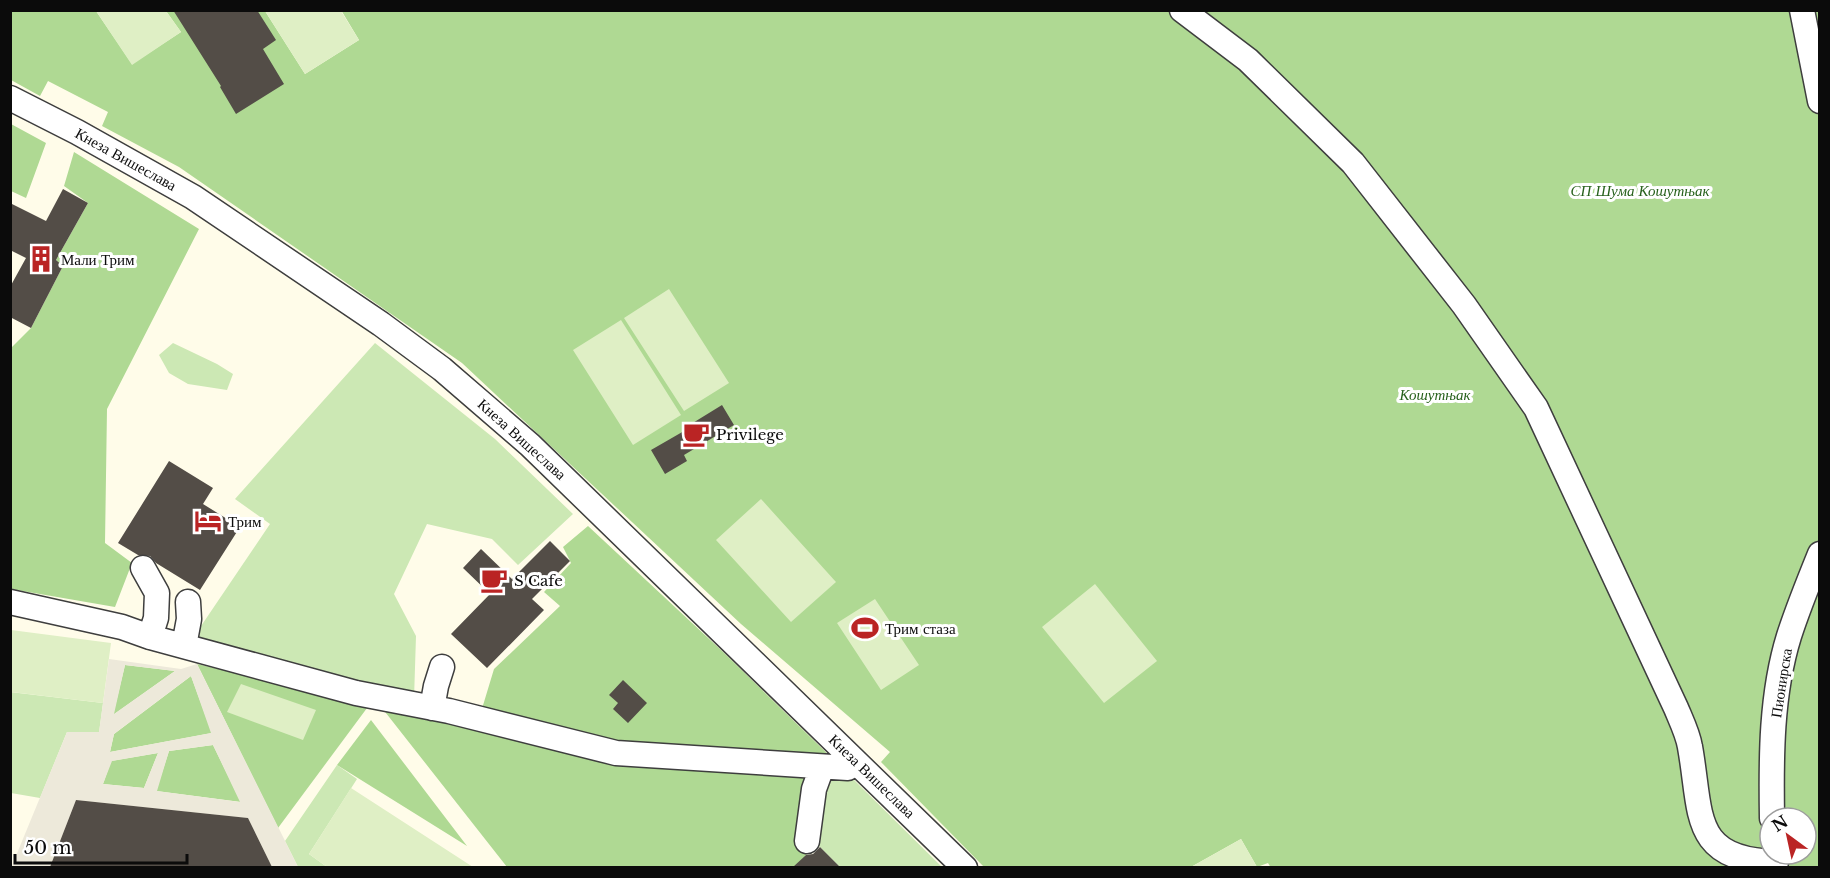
<svg xmlns="http://www.w3.org/2000/svg" width="1830" height="878" viewBox="0 0 1830 878" font-family="'Libre Baskerville',serif">
  <style>
    .green { fill: #cce8b4 }
    .forest { fill: #afd993; fill-rule: evenodd }
    .pitch { fill: #dfefc5 }
    .plaza { fill: #ede9da; fill-rule: evenodd }
    .building { fill: #534d47 }
    .lines { fill: none; stroke-linecap: round; stroke-linejoin: round }
    .minor-casing { stroke: #3e3e3e; stroke-width: 27 }
    .minor { stroke: #fff; stroke-width: 24 }
    .labels { text-anchor: middle; dominant-baseline: central; stroke-width: 6; stroke-linejoin: round; paint-order: stroke }
    .street-label { font-size: 15px; fill: #0b0b0b; stroke: #fff }
    .park-label { font-size: 15px; font-style: italic; fill: #27611c; stroke: #fff }
    .poi-label { font-size: 15px; fill: #0b0b0b; stroke: #fff; text-anchor: start }
  </style>
  <rect width="100%" height="100%" fill="#fffce9"/>
  <path class="green" d="M173,343L217,364L233,374L227,390L188,384L169,373L159,355Z
    M375,343L495,439L573,514L518,565L492,539L427,524L394,594L416,636L414,699L200,640L199,629L270,524L235,499Z
    M10,692L103,703L99,733L67,732L40,798L11,793Z
    M337,765L357,779L309,854L327,867H298L285,841Z
    M825,770L850,776L942,867H840L817,844Z"/>
  <path class="forest" d="M341,10L1819,11V867L1271,868L1268,863L1257,867L1241,839L1191,867H984L881,762L890,752L741,624L462,363L179,167L102,126L108,112L48,81L40,96L11,80L10,11H96L132,64L181,32L166,11H265L305,74L359,40ZM1770,818H1806V854H1770Z
    M11,124L46,143L26,198L11,191Z
    M74,152L199,229L107,409L105,543L132,563L115,607L11,589V348L31,328L63,266L56,260L88,203L64,186Z
    M588,526L721,650L835,761L675,750L587,736L481,712L494,669L560,606L544,592L571,563L563,547Z
    M197,664L370,704L278,828Z
    M125,665L175,671L113,715Z
    M191,676L212,733L110,752L114,734Z
    M382,708L814,772L801,838L807,854L794,868L507,867Z
    M371,720L467,846L337,765Z
    M213,745L241,802L156,791L169,751Z
    M158,753L144,788L103,784L111,761Z"/>
  <path class="pitch" d="M96,11H166L181,32L132,65Z
    M265,11H341L359,40L305,74Z
    M669,289L729,383L684,411L624,318Z
    M621,320L681,415L633,445L573,350Z
    M761,499L836,582L791,622L716,540Z
    M1095,584L1157,661L1104,703L1042,627Z
    M875,599L919,665L881,690L837,623Z
    M11,630L111,643L103,703L11,692Z
    M241,684L316,710L303,740L227,712Z
    M351,788L473,867H327L309,854Z
    M1241,839L1257,867H1191Z"/>
  <path class="plaza" d="M109,659L181,669L197,664L298,867H272L248,818L76,800L50,867L11,868L67,732H99ZM125,665L175,671L114,714ZM191,676L211,733L110,752L114,734ZM213,745L240,802L157,791L169,751ZM158,753L144,788L103,784L112,761Z"/>
  <path class="building" d="M173,10H257L276,40L263,49L284,84L236,114L220,87L221,86Z
    M63,189L88,203L56,260L63,266L31,328L10,317V287L26,258L10,250V203L46,221Z
    M722,405L734,425L684,455L687,461L665,474L651,450L684,431L683,429Z
    M169,461L213,488L203,504L240,527L200,590L156,563L150,556L138,555L118,543Z
    M550,541L570,561L532,599L544,610L487,668L451,634L490,594L463,568L481,549L512,579Z
    M623,680L647,703L628,723L613,709L618,703L609,695Z
    M76,800L248,818L272,867H50Z
    M820,847L840,867H793L806,855L813,854Z"/>
  <g class="lines">
    <defs>
      <path id="minor" d="M1182,10L1248,60L1353,163L1464,305L1536,408L1676,708C1681,720 1688,734 1690,747C1702,813 1690,860 1776,862
        M1802,10L1820,101
        M10,98L77,132L193,197L381,324L442,369L530,445L965,868
        M143,568L157,593L156,618L150,637
        M10,602L122,627L150,637L356,693L449,711L616,753L848,768L856,762
        M184,646L189,619L188,602
        M432,708L436,686L442,667
        M1772,818C1771,758 1771,694 1789,636C1798,608 1809,581 1820,554
        M807,841L814,789L822,767"/>
    </defs>
    <use href="#minor" class="minor-casing"/>
    <use href="#minor" class="minor"/>
  </g>
  <defs>
    <symbol id="building-bare" viewBox="-9 -9 18 18"><path d="M-4-6H4V6H1V3H-1V6H-4ZM-2.5-4.3h1.7v1.8h-1.7ZM.8-4.3h1.7v1.8H.8ZM-2.5-1h1.7V.8h-1.7ZM.8-1h1.7V.8H.8Z" fill="#ba2424" stroke="#fff" stroke-width="2.5" paint-order="stroke"/></symbol>
    <symbol id="cafe-bare" viewBox="-9 -9 18 18"><path d="M-5.5-4.5H6V0H3Q3 3.5 0 3.5H-2.5Q-5.5 3.5-5.5 0ZM3-3.2v2h1.7v-2ZM-6 4.5H4V6H-6Z" fill="#ba2424" stroke="#fff" stroke-width="2.5" paint-order="stroke"/></symbol>
    <symbol id="hotel-bare" viewBox="-9 -9 18 18"><path d="M-6-4.5h1.5V1H6V5H4.5V3h-9V5H-6ZM-4 0a1.8 1.8 0 1 1 3.6 0ZM.5 0V-2.5h3Q6-2.5 6 0Z" fill="#ba2424" stroke="#fff" stroke-width="2.5" paint-order="stroke"/></symbol>
    <symbol id="stadium-bare" viewBox="-9 -9 18 18"><path d="M0-5a6.5 5 0 1 0 0 10a6.5 5 0 1 0 0-10ZM-3.5-1.8h7v3.6h-7Z" fill="#ba2424" stroke="#fff" stroke-width="2.5" paint-order="stroke"/></symbol>
  </defs>
  <g fill-rule="evenodd">
    <use href="#building-bare" x="22" y="240" width="38" height="38"/>
    <use href="#cafe-bare" x="677" y="415" width="38" height="38"/>
    <use href="#hotel-bare" x="189" y="502" width="38" height="38"/>
    <use href="#cafe-bare" x="475" y="561" width="38" height="38"/>
    <use href="#stadium-bare" x="846" y="609" width="38" height="38"/>
  </g>
  <g class="labels">
    <g class="street-label">
      <text transform="translate(126 159) rotate(29)">Кнеза Вишеслава</text>
      <text transform="translate(522 439) rotate(42)">Кнеза Вишеслава</text>
      <text transform="translate(1781 683) rotate(-81)">Пионирска</text>
      <text transform="translate(872 776) rotate(44)">Кнеза Вишеслава</text>
    </g>
    <g class="park-label">
      <text x="1640" y="190">СП Шума Кошутњак</text>
      <text x="1435" y="394">Кошутњак</text>
    </g>
    <g class="poi-label">
      <text x="61" y="259">Мали Трим</text>
      <text x="716" y="434">Privilege</text>
      <text x="228" y="521">Трим</text>
      <text x="514" y="580">S Cafe</text>
      <text x="885" y="628">Трим стаза</text>
    </g>
  </g>
  <rect width="1830" height="878" fill="none" stroke="#0b0b0b" stroke-width="24"/>
  <g transform="translate(1788 836) rotate(327)"><circle r="28" fill="#ffffff" stroke="#9d9d9d" stroke-width="1.5"/>
  <path d="M0-4.5L10 22L0 15L-10 22Z" fill="#ba2424"/>
  <text y="-9" font-size="16" font-weight="bold" text-anchor="middle" fill="#0b0b0b">N</text>
  </g>
  <path d="M15 854v9h172v-9" fill="none" stroke="#0b0b0b" stroke-width="3"/>
  <text x="24" y="854" font-size="18" fill="#0b0b0b" stroke="#ffffff" stroke-width="4.5" paint-order="stroke">50 m</text>
</svg>
